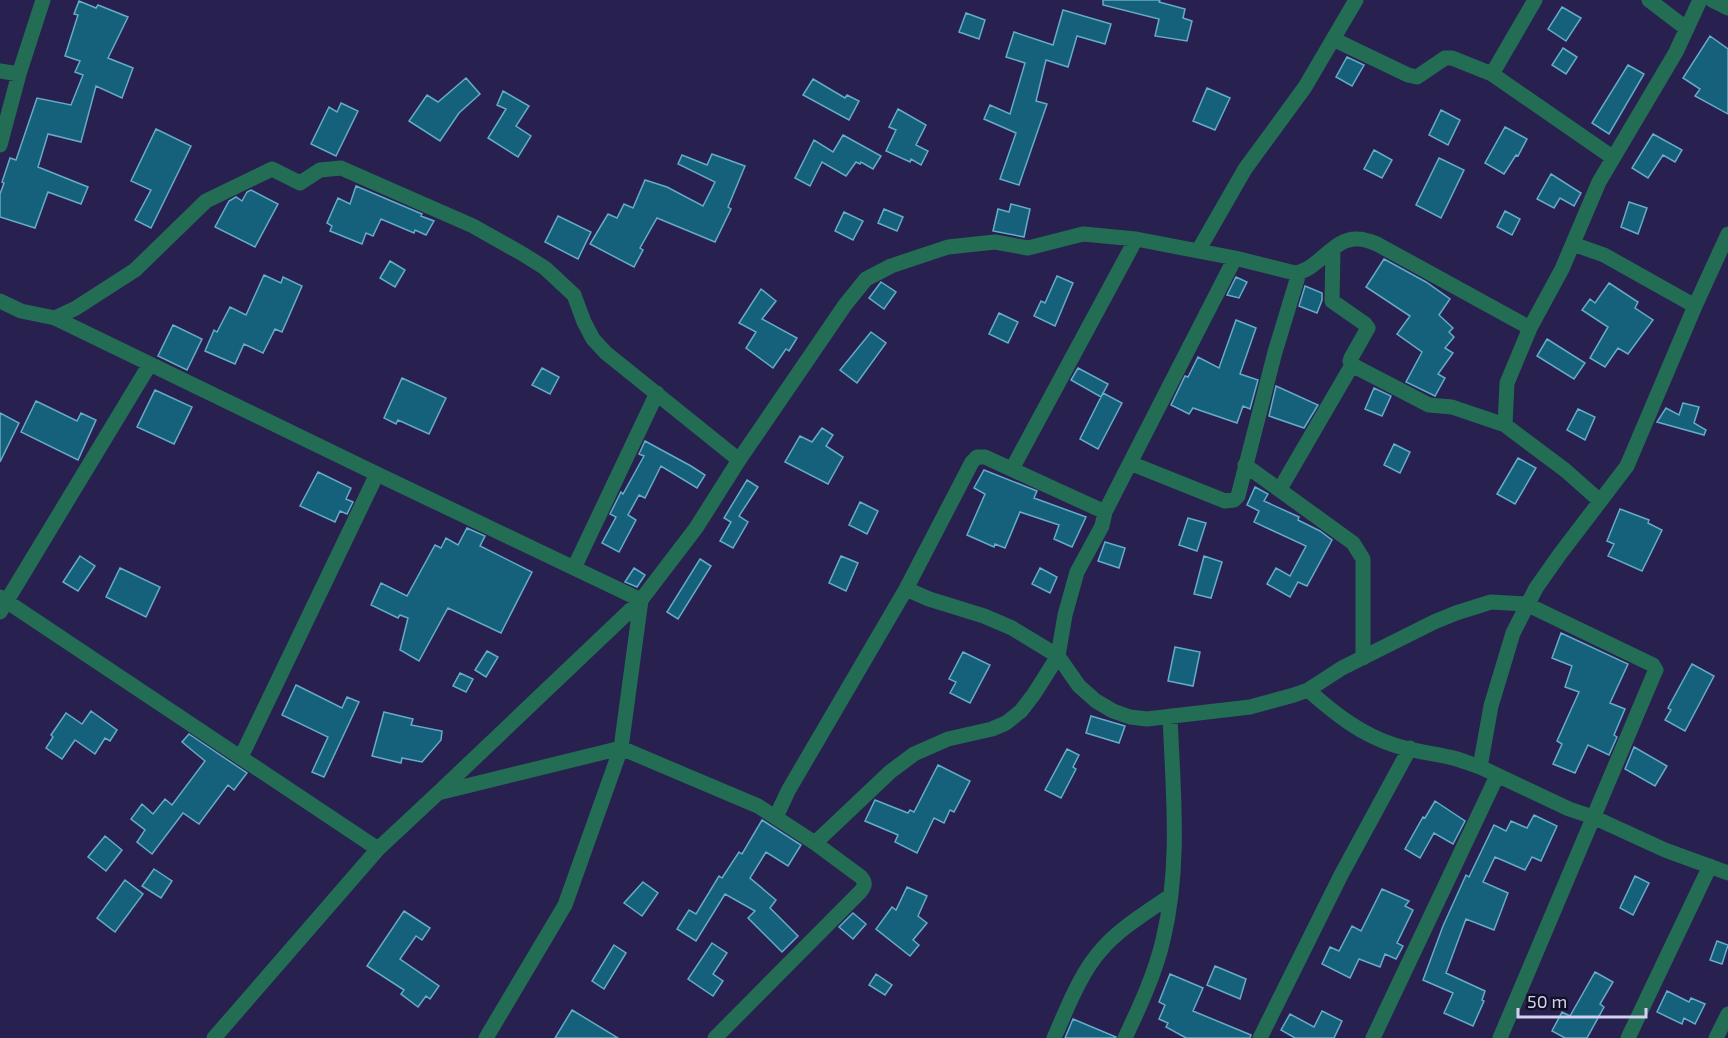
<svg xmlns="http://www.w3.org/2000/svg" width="1728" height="1038" viewBox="0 0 1728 1038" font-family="'Exo 2',sans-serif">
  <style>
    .building { fill: #15617c; stroke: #66abc8; stroke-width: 1.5 }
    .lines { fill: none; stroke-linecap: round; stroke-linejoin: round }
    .street { stroke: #246d55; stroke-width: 15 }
  </style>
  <rect width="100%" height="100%" fill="#28214f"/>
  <path class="building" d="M1103,0H1160L1159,2L1185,9L1183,18L1192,21L1187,41L1155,36L1159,19L1103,5Z
    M79,1L96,8L98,5L128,17L108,58L133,68L122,98L96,86L81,142L48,134L38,167L88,187L81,204L48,192L35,228L0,217V194L4,183L2,182L10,158L16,160L37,98L71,105L83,75L75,72L80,61L65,56L78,15L74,14Z
    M1562,7L1581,18L1566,41L1548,29Z
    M1063,10L1111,24L1105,44L1077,36L1068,67L1046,60L1036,101L1047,104L1019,185L1000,179L1016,133L984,119L990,105L1010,114L1025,63L1006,57L1014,32L1053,45Z
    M966,13L985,20L979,39L959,32Z
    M1710,36L1728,49V114L1695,96L1700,89L1683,78Z
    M1563,48L1577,57L1566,74L1552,65Z
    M1347,57L1364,65L1352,86L1336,77Z
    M1628,65L1644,74L1609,134L1592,123Z
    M466,78L480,94L459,113L440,141L409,121L427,95L438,102Z
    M813,79L845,98L847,95L859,101L849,120L803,95Z
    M1207,88L1230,98L1215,130L1193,121Z
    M503,91L529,106L516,126L531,136L518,157L488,138L506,109L497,105Z
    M341,103L358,111L336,156L311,144L329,107L337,112Z
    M898,109L926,125L916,145L928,151L921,165L911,159L910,162L886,151L896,130L889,127Z
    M1441,110L1460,120L1448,145L1429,135Z
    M1505,127L1527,139L1518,156L1516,155L1504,174L1485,163Z
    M156,129L191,146L151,228L135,220L151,190L131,181Z
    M1653,134L1682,150L1675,162L1663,155L1648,178L1632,168Z
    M843,135L881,156L873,169L861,162L860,164L856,162L846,176L822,162L810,186L795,178L814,140L833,152Z
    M1374,150L1392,160L1382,178L1364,169Z
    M712,154L745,166L728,207L731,209L715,242L657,218L640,248L643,250L634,267L590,244L608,214L617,218L624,204L633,208L645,180L667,187L703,206L715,182L678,164L682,155L707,165Z
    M1439,158L1464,170L1441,218L1416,205Z
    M1551,174L1581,193L1574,206L1560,198L1554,208L1537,199Z
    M356,186L422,214L421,216L434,221L426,235L415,230L414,233L381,219L373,236L366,233L362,244L330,231L332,226L327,223L338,198L350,204Z
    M251,190L278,204L255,247L215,227L229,201L236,197L242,201L247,192Z
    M1629,202L1647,208L1638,234L1621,227Z
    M1011,204L1030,209L1024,237L993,231L998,209L1009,212Z
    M884,209L903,217L897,231L878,223Z
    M1505,211L1520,219L1512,235L1497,227Z
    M844,212L863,221L853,240L835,231Z
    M558,216L591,232L578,259L545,242Z
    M1384,259L1426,282L1450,299L1439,315L1453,328L1449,332L1454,337L1445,348L1453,353L1438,374L1445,378L1435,396L1406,382L1422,352L1397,334L1410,316L1366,287Z
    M390,261L405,270L395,287L380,278Z
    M264,275L281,283L283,277L302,286L282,332L275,329L263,353L244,344L235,364L205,351L214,330L217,332L230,307L246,315Z
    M1057,276L1073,283L1055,326L1034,316L1041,301L1045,303Z
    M1236,277L1247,282L1239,298L1227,295Z
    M881,282L896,292L884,309L869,298Z
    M1609,283L1638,302L1635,308L1653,320L1628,354L1618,348L1605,367L1590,358L1608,327L1582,310L1590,299L1595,303Z
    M1305,286L1322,293V300L1317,313L1299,306Z
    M761,289L776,301L762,319L797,338L789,351L786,349L773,368L746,348L756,332L739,323Z
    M999,313L1018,322L1008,343L989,334Z
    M1236,320L1256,328L1240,374L1258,380L1250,409L1243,406L1237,423L1193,408L1189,414L1171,405L1185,376L1188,377L1198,357L1219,368Z
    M173,325L202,339L187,370L158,356Z
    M871,332L886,343L857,383L840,370Z
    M1547,339L1585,363L1574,379L1537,356Z
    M542,368L559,377L550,394L532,385Z
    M1078,368L1108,384L1101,397L1071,380Z
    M402,378L446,398L429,434L398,420L396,424L384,418Z
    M1276,386L1318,405L1304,428L1269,416Z
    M1374,388L1391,396L1382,416L1365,409Z
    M155,390L192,407L174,444L137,427Z
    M1103,393L1122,403L1098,449L1080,439Z
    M36,401L77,421L81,413L96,420L78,460L21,432Z
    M1683,403L1699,407L1694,423L1706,430L1704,435L1657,422L1666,408L1679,415Z
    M1578,409L1595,417L1585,440L1567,430Z
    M0,413L19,423L0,462Z
    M822,428L833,435L826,446L843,457L828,484L785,462L800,436L812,442Z
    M645,441L691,466L705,475L697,488L661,466L645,498L639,495L628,515L636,520L619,552L602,543L616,517L610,514L621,492L623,494L644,456L639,454Z
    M1394,444L1410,452L1400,473L1384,465Z
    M1518,458L1536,468L1515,504L1497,494Z
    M984,470L1037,491L1034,498L1086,517L1072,547L1054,539L1059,525L1020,512L1005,548L995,544L994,547L967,535L985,494L974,488Z
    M318,472L351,488L346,499L353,502L347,514L340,511L335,522L300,506Z
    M747,480L758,487L739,516L748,522L733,548L720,541L731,522L724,518Z
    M1255,487L1268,494L1264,501L1299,517L1298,520L1320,531L1332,540L1307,586L1298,582L1290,597L1267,584L1276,568L1290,576L1306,546L1254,522L1259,511L1247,505Z
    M860,502L878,511L867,534L849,525Z
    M1620,509L1649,520L1648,523L1662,530L1642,571L1608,556L1614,544L1607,541Z
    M1188,518L1206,523L1197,551L1179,545Z
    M467,528L485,536L480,546L532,572L501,633L448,608L419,661L400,650L408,618L400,615L398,618L371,605L381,583L407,596L435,545L441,548L446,538L458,545Z
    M1105,542L1125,548L1119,568L1098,561Z
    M80,556L95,566L78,591L63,582Z
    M841,556L858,563L846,591L829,583Z
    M1204,556L1222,562L1211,598L1194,594Z
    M700,559L711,566L678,619L667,612Z
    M120,568L160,587L146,617L106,597Z
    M634,568L645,575L637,587L625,582Z
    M1040,568L1057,577L1050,593L1032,584Z
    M1561,633L1628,664L1610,703L1625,709L1614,735L1617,737L1609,755L1588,745L1575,773L1553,764L1562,744L1557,741L1579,692L1565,687L1572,666L1552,658Z
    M1175,647L1200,652L1193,686L1168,681Z
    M487,651L498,657L486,677L475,670Z
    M963,652L990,665L970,703L950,693L956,682L949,679Z
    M1692,664L1714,676L1685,731L1665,720L1671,710L1668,708Z
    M460,673L473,679L466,692L453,686Z
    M296,685L342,708L347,697L359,702L324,777L312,772L328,737L282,715Z
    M91,711L117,730L110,741L105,738L95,754L75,740L62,759L46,748L53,737L51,735L66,713L82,724Z
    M384,712L413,719L411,725L442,731L441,740L422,762L402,758L401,763L372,756Z
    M1091,716L1125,726L1119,743L1086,733Z
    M189,734L247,773L234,790L228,785L199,824L183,813L152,854L137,842L145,830L131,819L142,804L153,814L165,799L172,805L205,761L182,742Z
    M1634,747L1667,766L1655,786L1625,769Z
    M1067,749L1079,755L1073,767L1076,769L1061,798L1045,790Z
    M938,765L970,781L954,812L950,810L944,823L934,818L917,853L895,842L898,835L865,821L875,800L908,813L910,810L914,812Z
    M1435,801L1465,821L1453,844L1434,833L1420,858L1405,849L1423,817L1425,818Z
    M1534,815L1557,826L1541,861L1532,857L1525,870L1495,857L1483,882L1508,893L1494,930L1466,919L1446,973L1485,991L1482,1000L1484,1001L1473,1026L1444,1013L1453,993L1423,980L1443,926L1466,875L1469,877L1494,825L1506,831L1511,821L1527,828Z
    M762,820L801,845L788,866L766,852L750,878L776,900L770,908L798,936L782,952L748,918L755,911L725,894L696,941L677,929L689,910L696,914L719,876L722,878L739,852L742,854Z
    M105,836L122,850L106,871L88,857Z
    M154,869L172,881L161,898L142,886Z
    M1635,876L1649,883L1633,915L1620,908Z
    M125,880L143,894L115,932L97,918Z
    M643,882L658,893L642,916L624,903Z
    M907,887L927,896L918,916L927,923L913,940L919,945L910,956L876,929L892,907L896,910Z
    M1382,889L1409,901L1405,906L1413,910L1397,943L1403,946L1396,959L1385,954L1380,967L1359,959L1350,978L1322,964L1330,947L1339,951L1352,926L1361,931Z
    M404,911L430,928L422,940L416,936L400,959L439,986L430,999L426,996L418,1007L401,994L404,990L367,966Z
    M853,913L866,924L853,939L839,927Z
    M1717,941L1728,945L1722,964L1710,960Z
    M712,943L727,953L713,974L723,981L713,996L688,979Z
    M614,945L626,953L604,989L592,981Z
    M1215,966L1246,979L1240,999L1207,985Z
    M1595,972L1613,982L1600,1004L1604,1007L1587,1038H1565L1552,1031L1562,1012L1570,1016Z
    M876,974L892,985L885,995L869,985Z
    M1170,974L1203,988L1193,1011L1251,1035L1250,1038H1186L1166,1027L1168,1023L1159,1019L1165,1005L1159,1002Z
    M1667,991L1689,1002L1691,998L1705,1004L1695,1024L1684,1018L1682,1024L1657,1012Z
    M572,1010L618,1038H555Z
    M1322,1011L1342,1021L1334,1038H1295L1281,1030L1290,1014L1314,1027Z
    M1073,1019L1116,1037L1115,1038H1065Z"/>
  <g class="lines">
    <path class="street" d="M1649,0L1687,29
      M1712,0L1728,8
      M1333,39L1408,75L1417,77L1445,58H1452L1492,74L1612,157
      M0,71L19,74
      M1492,74L1535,0
      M0,145L19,74L43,0
      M1728,234L1695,306L1627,466L1560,554L1536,588L1513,633L1491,706L1480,767L1569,809L1593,817L1665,850L1728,873
      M1573,244L1604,255L1695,306
      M1198,251L1245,169L1305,87L1356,0
      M0,301L21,311L55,318L377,474L641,600
      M55,318L76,308L135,270L206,201L272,169L300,183L320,170L341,168L473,226L521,253L545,268L574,295L584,322L593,339L606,353L739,460
      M1352,365L1429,405L1452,407L1505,425L1565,470L1600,501
      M1505,425L1507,383L1530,328L1562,269L1599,182L1676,52L1700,0
      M1130,463L1225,501L1234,500L1238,496L1275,352L1299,273
      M1245,465L1353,543L1363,559V658
      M1012,469L1136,239
      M1280,489L1352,365L1350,361L1351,358L1368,328L1365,324L1332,301L1333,249
      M574,568L657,393
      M906,589L929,599L984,616L1012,628L1058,656L1079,686L1096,701L1113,711L1130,717L1147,719L1250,707L1294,695L1308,690L1342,668L1434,622L1456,613L1491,602L1526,604L1653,665L1656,670L1654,674L1500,1038
      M0,597L378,849
      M0,612L150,364
      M1308,690C1334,713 1360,734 1394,745C1412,751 1431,753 1449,757C1460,759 1470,764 1480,767
      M241,757L377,474
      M438,793L641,600L696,528L739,460L845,305L866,279L891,266L948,247L995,242L1028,248L1083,234L1136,239L1235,258L1295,273C1319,270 1333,237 1358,239C1364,239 1372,242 1377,244L1530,328
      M776,817L788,791L906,589L972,462L977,457H985L1105,512
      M815,843L890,772L914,754L948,739L992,729L1006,723L1021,711L1034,694L1058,656L1065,615L1077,572L1102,526L1105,512L1130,463L1235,258
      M214,1038L378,849L438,793L621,748L758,806L815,843L861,877C866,883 865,886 860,892L715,1038
      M486,1038L565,905L621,748L641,600
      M1054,1038C1067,1009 1080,973 1102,949C1121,927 1148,912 1171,895
      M1125,1038C1140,1006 1155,974 1163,940C1181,866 1173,791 1170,716
      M1260,1038L1341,875L1410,748
      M1373,1038L1497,776
      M1628,1038L1710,866
      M1716,1038L1728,1014"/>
  </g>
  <path d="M1518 1008v9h128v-9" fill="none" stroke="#d2d1ef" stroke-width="3"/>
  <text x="1527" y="1008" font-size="18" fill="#d2d1ef" stroke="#110f23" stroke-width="4.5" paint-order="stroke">50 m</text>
</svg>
